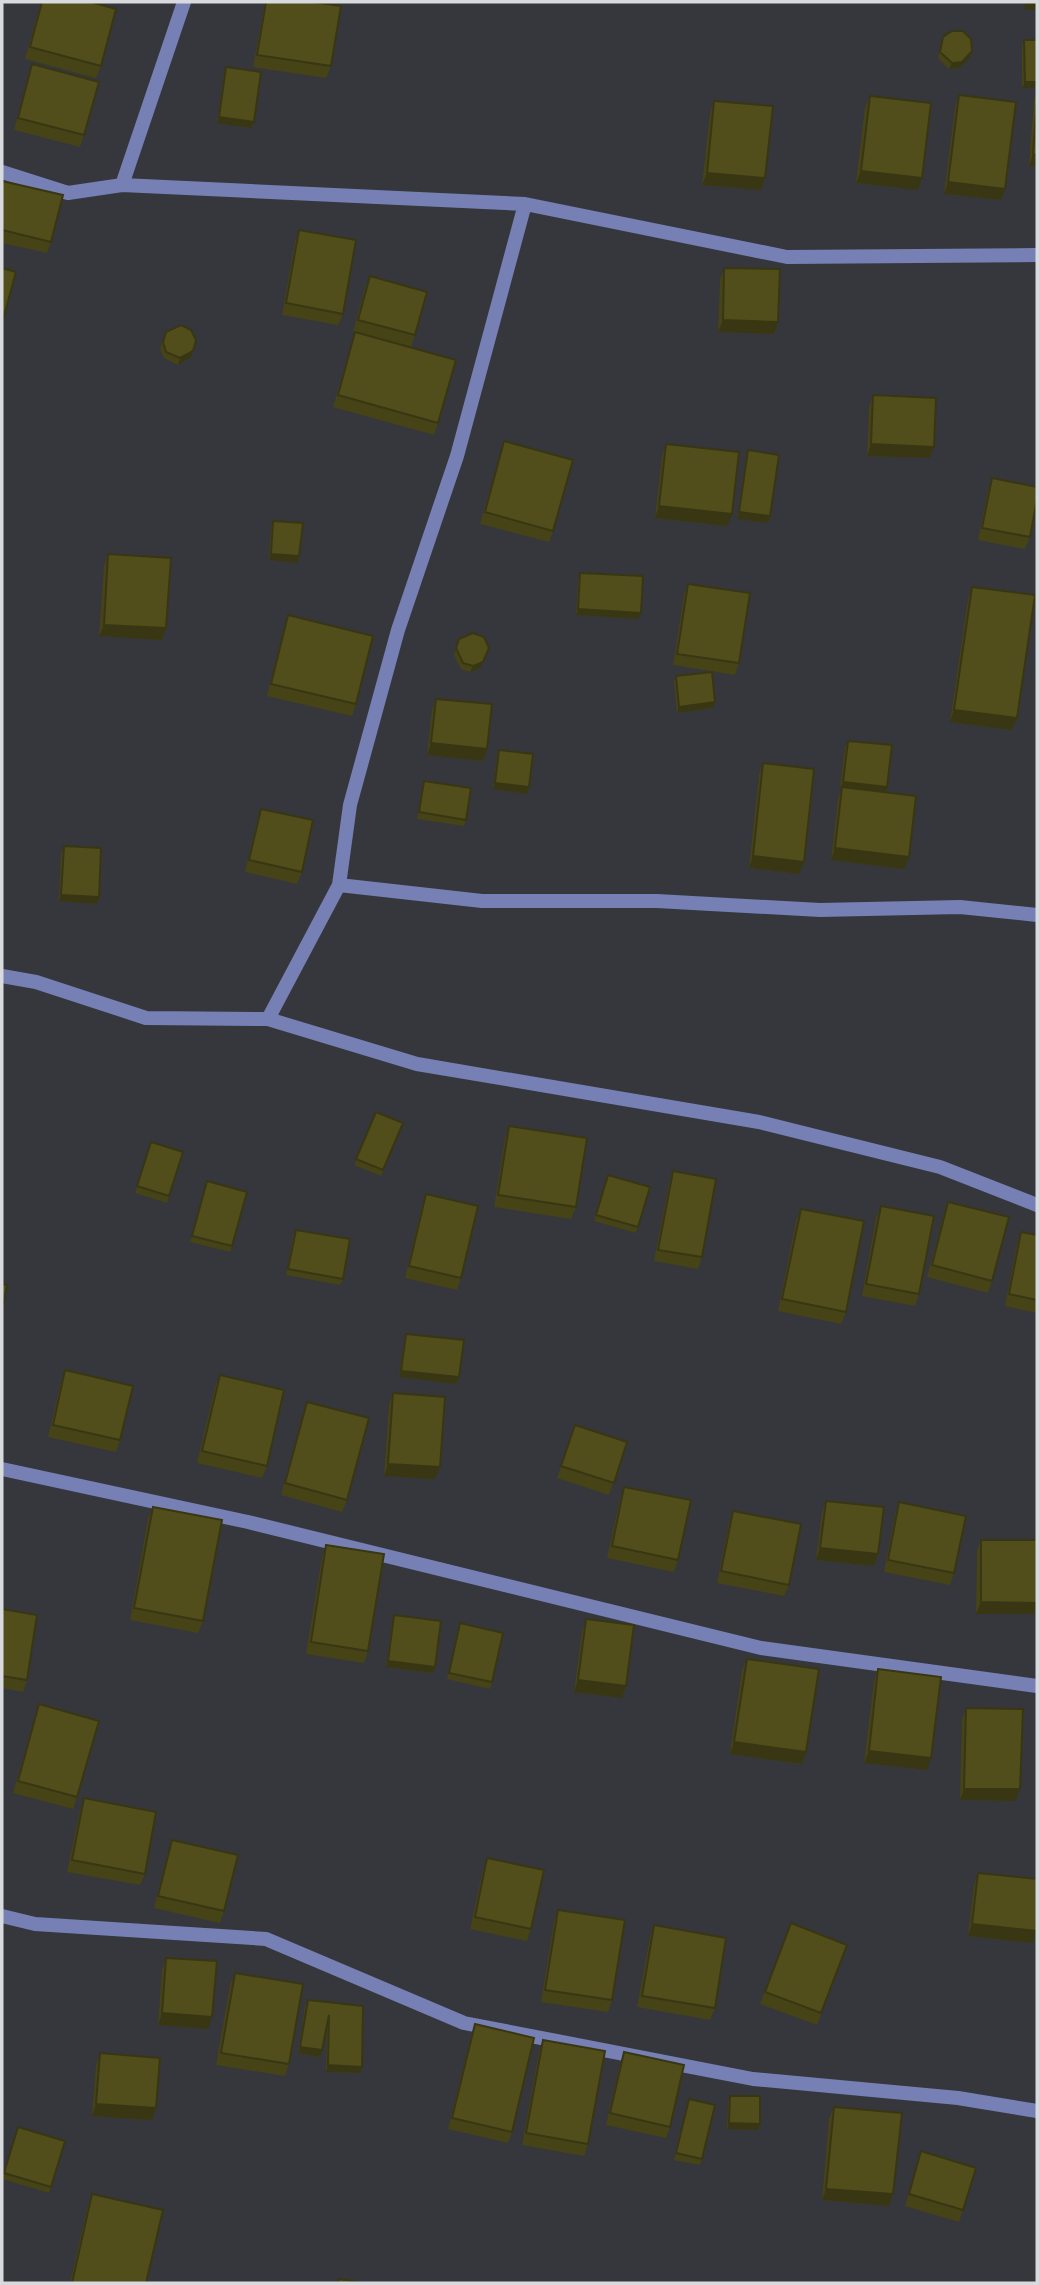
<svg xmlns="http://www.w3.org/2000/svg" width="1039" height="2285" viewBox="0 0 1039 2285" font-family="'IBM Plex Sans',sans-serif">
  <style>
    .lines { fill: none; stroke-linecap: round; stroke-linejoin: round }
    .street { stroke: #7680b4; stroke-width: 14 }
    .wall { fill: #464317 }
    .shaded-wall { fill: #393713 }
    .building { fill: #514e1b; stroke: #393713; stroke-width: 2 }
  </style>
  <rect width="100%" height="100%" fill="#35373c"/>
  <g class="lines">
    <path class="street" d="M2,172L68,193L122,185L525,204L787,257L1037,255
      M122,185L184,2
      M339,885L482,901H657L820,910L960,907L1037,915
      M2,976L36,982L146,1018L268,1019L339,885L350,805L398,630L457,456L525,204
      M268,1019L417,1064L759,1122L940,1167L1037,1205
      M2,1469L248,1522L761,1648L1037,1686
      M2,1916L35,1924L266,1939L464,2023L753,2079L958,2098L1037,2111"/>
  </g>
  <path class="wall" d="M41,2H91L101,66L96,78L25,59Z
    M265,2H266L331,66L326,78L253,67Z
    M943,37L972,51L970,57L960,68L949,69L938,58Z
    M1024,40L1037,88H1022V46Z
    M32,64L84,135L80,147L14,130L28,76Z
    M226,67L254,122L251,128L217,123L224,74Z
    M1037,90V167L1029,166L1034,100Z
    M959,95L1001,200L944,194L955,107Z
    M870,96L922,178L918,190L856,183L865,107Z
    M714,101L765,178L761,190L702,185L710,113Z
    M2,181L51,242L47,253L2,243Z
    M299,230L343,314L338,325L282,315L295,242Z
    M724,268L778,322L774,334L718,332L720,280Z
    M370,276L415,335L411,347L438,423L434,435L333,407L355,332H353L365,288Z
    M166,332L191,357L178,365L164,358L160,348Z
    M873,395L930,458L867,456L869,407Z
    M504,441L553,531L549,542L480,524Z
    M666,444L727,526L655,518L662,456Z
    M748,450L770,516L768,523L737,519L746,457Z
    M992,478L1030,537L1025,549L978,540L988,490Z
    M273,521L299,556L297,563L269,560L271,527Z
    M108,554L166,628L162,640L99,636L104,566Z
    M580,573L638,619L576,615L578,579Z
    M688,584L739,663L735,675L673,665L684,595Z
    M972,587L1017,718L1012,730L950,722L968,599Z
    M288,615L356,704L352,716L267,696L284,627Z
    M459,639L480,668L470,672L461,669L454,655Z
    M676,676L713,708L677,713L674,682Z
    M436,699L483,761L427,755L432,710Z
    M848,741L885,792L909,857L904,869L831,860L838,799L842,788H840L845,747Z
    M499,750L529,787L527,794L493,789L497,756Z
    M763,763L799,874L749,868L759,775Z
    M424,781L466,820L464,826L417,819L422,787Z
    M261,809L302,872L297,884L245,872L257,821Z
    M64,846L99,897L97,904L59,901L61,853Z
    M376,1112L403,1123L381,1176L354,1165Z
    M509,1126L576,1207L571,1219L494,1207L505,1138Z
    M151,1142L183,1152L167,1203L135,1193Z
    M673,1171L702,1257L698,1269L654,1261L669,1183Z
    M608,1175L638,1227L636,1233L594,1221Z
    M207,1181L232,1246L230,1252L190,1242Z
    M426,1194L461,1278L457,1290L405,1278L422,1206Z
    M948,1202L992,1281L988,1293L927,1277L944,1214Z
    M881,1206L919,1294L915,1306L862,1296L876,1218Z
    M801,1209L846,1312L841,1324L778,1311L796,1221Z
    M296,1230L343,1279L340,1285L286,1275L293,1236Z
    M1021,1232L1037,1235V1313L1005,1306L1017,1244Z
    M406,1334L459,1377L456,1384L399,1377L404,1340Z
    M65,1370L120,1440L116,1452L48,1437L61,1382Z
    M220,1375L267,1466L262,1478L197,1463L215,1387Z
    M393,1393L435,1479L384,1476L389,1405Z
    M307,1402L347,1500L342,1512L281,1495L303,1414Z
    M575,1425L627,1442L609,1495L557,1478Z
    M624,1487L678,1560L674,1572L607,1558L620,1499Z
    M826,1501L878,1554L874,1566L816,1560L822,1512Z
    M899,1502L954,1573L950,1585L884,1572L895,1514Z
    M153,1507L203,1621L198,1633L130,1620L148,1519Z
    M733,1511L789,1585L784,1596L717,1583L729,1523Z
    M981,1540L1034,1614H976L977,1551Z
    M326,1545L368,1651L364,1663L306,1654L322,1557Z
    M2,1609L27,1680L23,1692L2,1688Z
    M394,1615L433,1673L386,1667L392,1621Z
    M586,1619L626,1686L622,1698L574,1692L582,1631Z
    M460,1623L492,1682L490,1689L447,1679Z
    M747,1659L802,1764L730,1754L742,1670Z
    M878,1669L927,1770L864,1763L874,1681Z
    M39,1704L77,1797L73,1809L13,1793Z
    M966,1708L1016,1801L960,1800L962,1720Z
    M84,1798L145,1874L140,1885L67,1872L80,1810Z
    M172,1840L224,1911L220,1923L154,1908L168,1852Z
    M487,1858L531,1929L527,1941L470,1929L483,1870Z
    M978,1873L1033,1943L968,1936L974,1885Z
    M558,1910L612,2000L608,2012L541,2002L554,1921Z
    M791,1923L847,1945L817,2025L760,2004Z
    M654,1925L715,2008L710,2020L637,2007L650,1937Z
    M166,1958L208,2029L158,2025L162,1970Z
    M235,1973L289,2064L285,2076L216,2065L230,1985Z
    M308,2000L363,2006L362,2067L360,2073L326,2072L327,2027L320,2057L298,2053L305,2006Z
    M475,2024L512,2132L508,2143L448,2129L471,2036Z
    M543,2040L588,2144L584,2156L522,2145L539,2052Z
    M624,2052L670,2127L666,2138L606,2125L620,2064Z
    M100,2053L152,2120L92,2116L96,2065Z
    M730,2096L760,2124L758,2130L727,2129L728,2102Z
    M689,2099L702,2159L700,2165L674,2160Z
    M834,2107L893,2194L889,2206L822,2200L829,2119Z
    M16,2133L65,2141L49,2193L2,2179Z
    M921,2151L963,2210L959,2222L905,2206Z
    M92,2194L146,2283H70L88,2205Z"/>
  <path class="shaded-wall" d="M1026,2H1037V10L1024,9Z
    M972,51L970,57L960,68L949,69L952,63Z
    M1025,82H1037V88H1022Z
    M219,117L254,122L251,128L217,123Z
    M1033,154L1037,155V167L1029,166Z
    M861,171L922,178L918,190L856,183Z
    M707,173L765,178L761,190L702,185Z
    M948,182L1005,189L1001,200L944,194Z
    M723,320L778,322L774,334L718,332Z
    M193,351L191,357L178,365L180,358Z
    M871,444L934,447L930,458L867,456Z
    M659,506L732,514L727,526L655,518Z
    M739,512L770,516L768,523L737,519Z
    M271,554L299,556L297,563L269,560Z
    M578,609L641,613L638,619L576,615Z
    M104,625L166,628L162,640L99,636Z
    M487,654L480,668L470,672L473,666Z
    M715,702L713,708L677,713L679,707Z
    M954,710L1017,718L1012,730L950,722Z
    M431,743L487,749L483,761L427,755Z
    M843,782L887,787L885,794L840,788Z
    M495,783L529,787L527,794L493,789Z
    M835,848L909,857L904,869L831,860Z
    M753,856L804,862L799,874L749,868Z
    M61,895L99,897L97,904L59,901Z
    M401,1371L459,1377L456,1384L399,1377Z
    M388,1464L440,1467L435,1479L384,1476Z
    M820,1548L878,1554L874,1566L816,1560Z
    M981,1602L1037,1603V1606L1034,1614H976Z
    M388,1661L435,1667L433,1673L386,1667Z
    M578,1680L626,1686L622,1698L574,1692Z
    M734,1742L806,1752L802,1764L730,1754Z
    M869,1751L931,1758L927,1770L864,1763Z
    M964,1789H1020L1016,1801L960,1800Z
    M972,1924L1037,1931L1033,1943L968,1936Z
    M162,2013L212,2017L208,2029L158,2025Z
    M300,2047L322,2050L320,2057L298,2053Z
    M328,2065L362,2067L360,2073L326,2072Z
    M96,2104L156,2108L152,2120L92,2116Z
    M729,2123L760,2124L758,2130L727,2129Z
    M826,2189L893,2194L889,2206L822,2200Z"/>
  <path class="building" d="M42,2H91L116,9L101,66L30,47Z
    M266,2H313L341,6L331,66L257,55Z
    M952,31H963L971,39L972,51L962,62L952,63L940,52L943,37Z
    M1024,40H1037V82H1025Z
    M32,64L99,82L84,135L18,118Z
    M226,67L261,72L254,122L219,117Z
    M959,95L1016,102L1005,189L948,182Z
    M870,96L931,103L922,178L861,171Z
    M1037,100V155L1033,154Z
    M714,101L773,106L765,178L707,173Z
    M2,181L63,195L51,242L2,230Z
    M299,230L356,240L343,314L286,303Z
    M2,268L16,272L2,323Z
    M724,268L780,269L778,322L723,320Z
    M370,276L427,292L415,335L358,320Z
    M181,325L191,330L196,340L193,351L180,358L166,352L163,342L166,332Z
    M355,332L456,360L438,423L338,395Z
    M873,395L936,398L934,447L871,444Z
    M504,441L573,460L553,531L485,512Z
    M666,444L739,452L732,514L659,506Z
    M748,450L779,455L770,516L739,512Z
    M992,478L1037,487V499L1030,537L982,528Z
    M273,521L303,523L299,556L271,554Z
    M108,554L171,558L166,628L104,625Z
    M580,573L643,576L641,613L578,609Z
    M688,584L750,593L739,663L677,654Z
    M972,587L1035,595L1017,718L954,710Z
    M288,615L373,636L356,704L271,684Z
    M473,633L484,637L489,648L483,662L473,666L463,663L456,648L459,639Z
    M712,672L715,702L679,707L676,676Z
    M436,699L492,704L487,749L431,743Z
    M848,741L892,745L887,787L843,782Z
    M499,750L533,754L529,787L495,783Z
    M763,763L814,769L804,862L753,856Z
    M424,781L471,788L466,820L419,812Z
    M842,787L916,796L909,857L835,848Z
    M261,809L313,820L302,872L249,860Z
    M64,846L101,848L99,897L61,895Z
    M376,1112L403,1123L383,1170L356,1159Z
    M509,1126L587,1138L576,1207L498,1195Z
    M151,1142L183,1152L169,1196L137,1186Z
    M673,1171L716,1179L702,1257L658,1250Z
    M608,1175L650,1187L638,1227L596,1215Z
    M207,1181L247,1192L232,1246L192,1236Z
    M426,1194L478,1206L461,1278L409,1266Z
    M948,1202L1009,1217L992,1281L932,1265Z
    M881,1206L934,1216L919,1294L866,1284Z
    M801,1209L864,1221L846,1312L782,1299Z
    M296,1230L350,1239L343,1279L288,1269Z
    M1021,1232L1037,1235V1300L1009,1294Z
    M2,1284L7,1285L2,1312Z
    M406,1334L464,1340L459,1377L401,1371Z
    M65,1370L133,1386L120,1440L53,1425Z
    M220,1375L284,1390L267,1466L202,1451Z
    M393,1393L445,1397L440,1467L388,1464Z
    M307,1402L369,1418L347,1500L285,1483Z
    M575,1425L627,1442L614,1483L561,1466Z
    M624,1487L691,1500L678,1560L612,1546Z
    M826,1501L884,1507L878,1554L820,1548Z
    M899,1502L966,1516L954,1573L888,1560Z
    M153,1507L222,1520L203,1621L134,1608Z
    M733,1511L801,1524L789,1585L721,1571Z
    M981,1540H1037V1603L981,1602Z
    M326,1545L384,1554L368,1651L311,1642Z
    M2,1609L37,1615L27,1680L2,1676Z
    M394,1615L441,1621L435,1667L388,1661Z
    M586,1619L634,1625L626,1686L578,1680Z
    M460,1623L503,1633L492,1682L449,1673Z
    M747,1659L819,1669L806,1752L734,1742Z
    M878,1669L941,1677L931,1758L869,1751Z
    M39,1704L99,1721L77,1797L18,1781Z
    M966,1708L1023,1709L1020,1789H964Z
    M84,1798L156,1812L145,1874L72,1860Z
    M172,1840L238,1855L224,1911L158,1896Z
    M487,1858L544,1870L531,1929L475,1917Z
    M978,1873L1037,1879V1931L972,1924Z
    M558,1910L625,1920L612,2000L545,1990Z
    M791,1923L847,1945L821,2013L765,1992Z
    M654,1925L726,1938L715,2008L642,1996Z
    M166,1958L217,1961L212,2017L162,2013Z
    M235,1973L303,1984L289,2064L221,2053Z
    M308,2000L363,2006L362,2067L328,2065L329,2015L322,2050L300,2047Z
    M475,2024L534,2038L512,2132L452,2118Z
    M543,2040L605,2051L588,2144L526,2133Z
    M624,2052L684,2065L670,2127L610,2113Z
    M100,2053L160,2058L156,2108L96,2104Z
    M730,2096H760V2124L729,2123Z
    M689,2099L715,2105L702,2159L676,2153Z
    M834,2107L902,2113L893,2194L826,2189Z
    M18,2127L65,2141L51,2187L4,2173Z
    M921,2151L976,2168L963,2210L909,2194Z
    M92,2194L163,2210L146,2283H72Z
    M339,2279L362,2283H338Z"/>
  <rect width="1039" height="2285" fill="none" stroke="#d9dade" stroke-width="7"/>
</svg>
